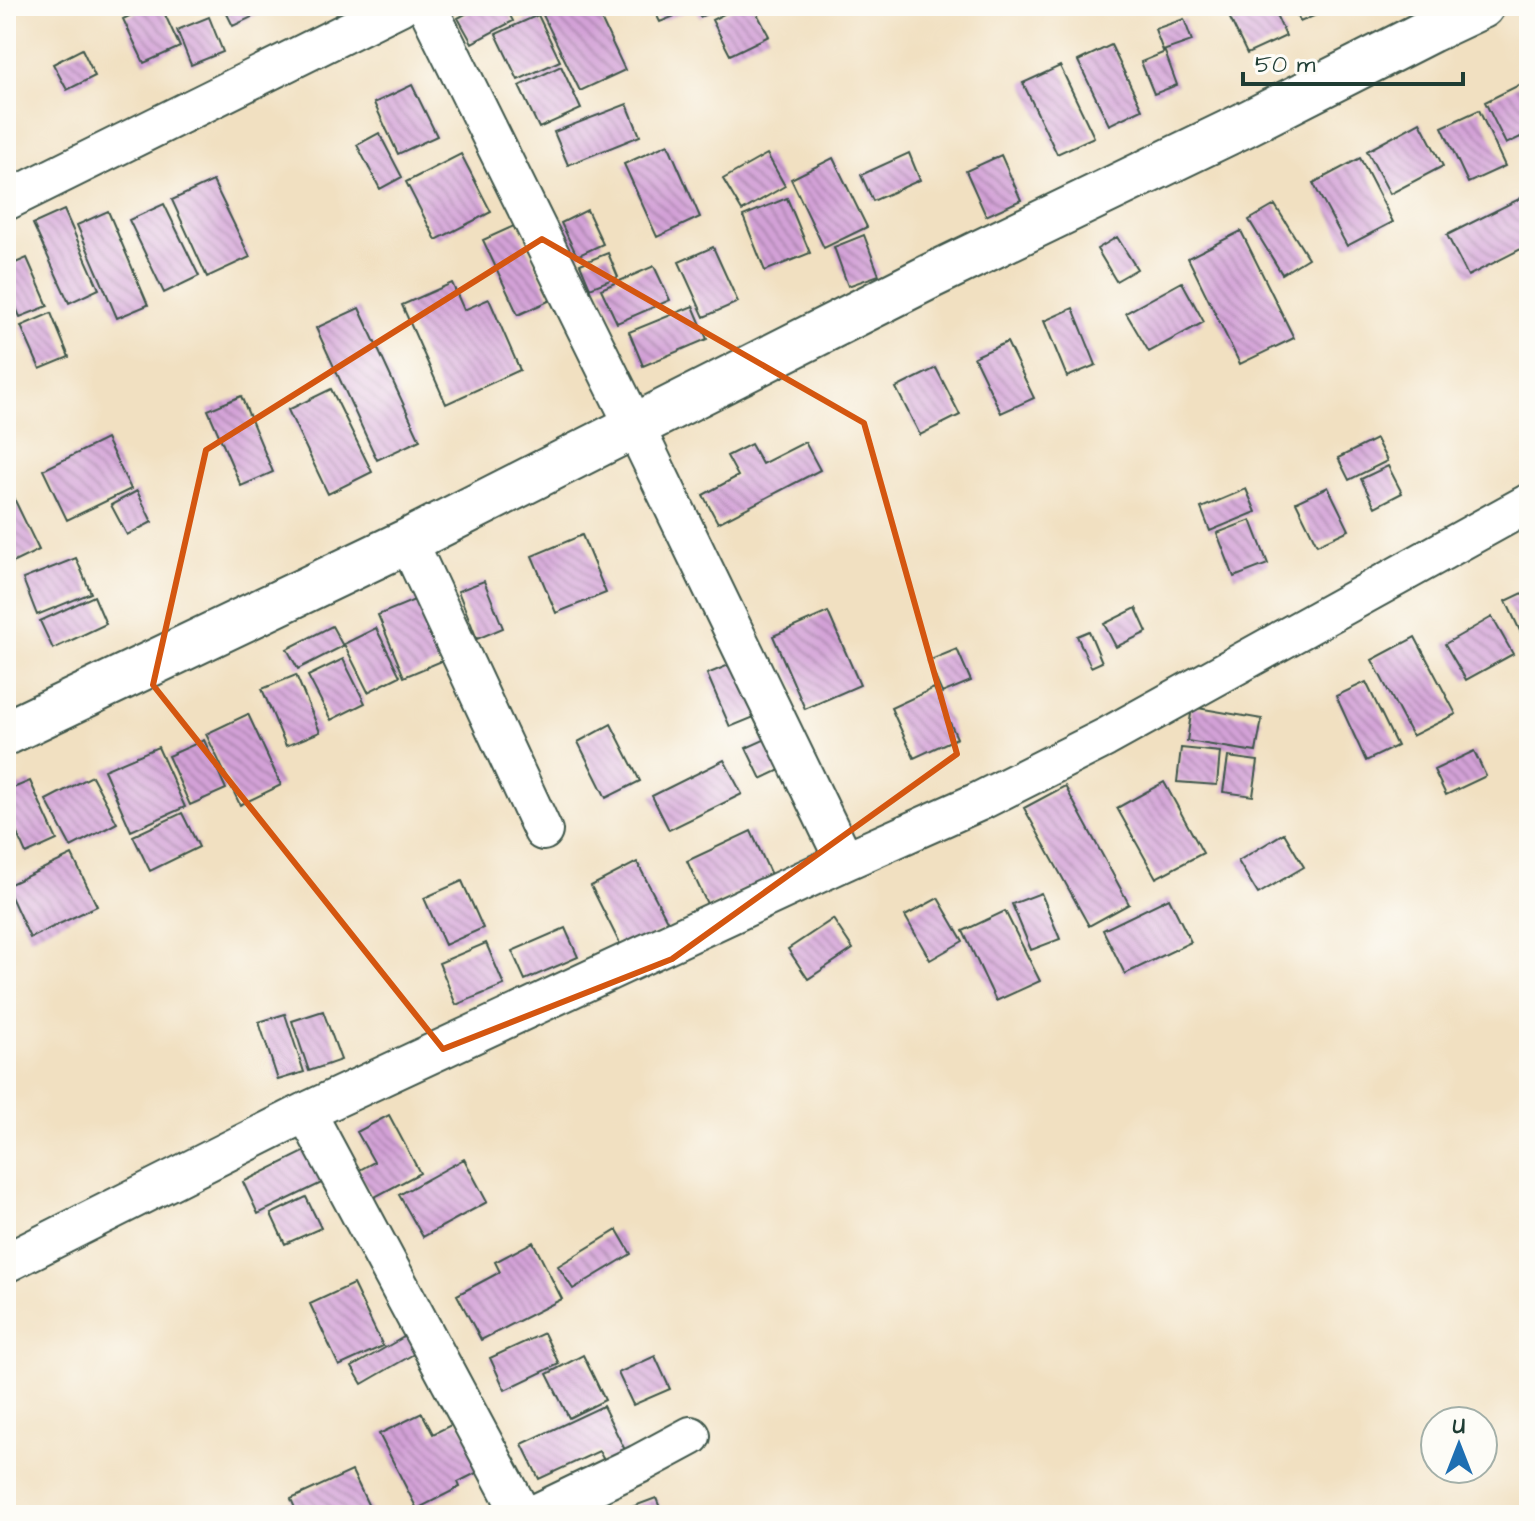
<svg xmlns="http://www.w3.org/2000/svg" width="1535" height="1521" viewBox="0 0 1535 1521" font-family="'Architects Daughter',sans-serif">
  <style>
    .building { fill: url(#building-back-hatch) }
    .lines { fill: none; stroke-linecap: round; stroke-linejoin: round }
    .minor-casing { stroke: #3e5549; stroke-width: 42 }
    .highway-casing { stroke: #3e5549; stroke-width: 48 }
    .minor { stroke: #fff; stroke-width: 38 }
    .highway { stroke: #fff; stroke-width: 44 }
    .marked { fill: none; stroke: #d45610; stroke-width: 6; stroke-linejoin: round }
  </style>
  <defs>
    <pattern id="building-back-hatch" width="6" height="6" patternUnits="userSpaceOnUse" patternTransform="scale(2)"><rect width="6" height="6" fill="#d3a1d7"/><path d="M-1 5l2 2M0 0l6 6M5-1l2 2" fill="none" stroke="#ab84af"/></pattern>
  </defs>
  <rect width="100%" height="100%" fill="#fdfcf7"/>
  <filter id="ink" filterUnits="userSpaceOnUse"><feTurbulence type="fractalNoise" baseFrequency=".0125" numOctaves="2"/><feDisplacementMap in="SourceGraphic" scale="16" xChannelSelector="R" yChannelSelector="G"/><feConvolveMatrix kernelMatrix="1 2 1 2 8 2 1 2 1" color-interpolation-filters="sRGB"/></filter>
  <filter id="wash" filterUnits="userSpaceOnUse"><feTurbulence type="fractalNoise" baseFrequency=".006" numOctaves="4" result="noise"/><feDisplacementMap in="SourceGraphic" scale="32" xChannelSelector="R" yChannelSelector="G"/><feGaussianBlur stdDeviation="1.8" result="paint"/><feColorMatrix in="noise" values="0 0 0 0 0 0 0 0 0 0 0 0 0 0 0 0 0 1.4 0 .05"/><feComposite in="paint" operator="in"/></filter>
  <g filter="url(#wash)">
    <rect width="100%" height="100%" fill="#f1e0c1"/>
    <g id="blocks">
      <path class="building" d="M150,6H161L180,47L144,63L123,19Z
        M223,6H275L233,26Z
        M480,6H505L513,21L472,43L458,18Z
        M547,6H595L625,70L580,91L540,9Z
        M652,6H685L687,11L660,22Z
        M695,6H724L700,17Z
        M739,6H753L769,36L730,55L712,20Z
        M1224,6H1272L1286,36L1247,54Z
        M1293,6H1337L1300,22Z
        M538,15L560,61L518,80L496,34Z
        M209,17L223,52L191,65L177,30Z
        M1184,19L1192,41L1163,51L1155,29Z
        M1111,45L1142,109L1109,125L1078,61Z
        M82,49L95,76L67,90L53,64Z
        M1165,52L1177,85L1154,94L1141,62Z
        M561,66L581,109L539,128L519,86Z
        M1060,66L1094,137L1057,154L1023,83Z
        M1529,80V133L1506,144L1485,102Z
        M412,85L437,136L398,154L374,103Z
        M627,104L640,136L568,165L554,132Z
        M1479,110L1505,166L1468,183L1442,127Z
        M1420,122L1443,166L1390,194L1367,151Z
        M379,133L402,177L380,189L357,145Z
        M668,144L700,217L657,237L624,164Z
        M909,153L920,180L873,201L861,175Z
        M461,154L491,212L436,240L406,182Z
        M767,154L785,186L742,211L723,179Z
        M1001,155L1021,200L986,216L966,171Z
        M833,158L867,227L824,248L791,179Z
        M1360,158L1393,222L1347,246L1313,183Z
        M213,181L250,257L207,277L172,200Z
        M1525,196L1529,203V245L1468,276L1447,235Z
        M787,198L810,253L765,271L743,216Z
        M164,204L199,276L164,293L129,220Z
        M1275,205L1308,258L1282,274L1249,220Z
        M64,210L99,289L69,303L33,224Z
        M587,210L603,244L577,256L561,223Z
        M108,211L148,305L117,318L77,225Z
        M516,225L551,300L518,315L483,240Z
        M1241,231L1294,338L1240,364L1188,258Z
        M864,235L879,275L848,286L834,247Z
        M1117,237L1137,269L1116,281L1097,249Z
        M713,247L738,302L704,317L679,262Z
        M608,253L618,277L590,288L580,264Z
        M27,258L48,306L20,317L6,285V267Z
        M654,266L670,300L617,323L601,289Z
        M1182,282L1204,322L1149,352L1126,313Z
        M452,283L464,310L489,299L520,370L446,404L402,305Z
        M693,306L707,339L643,366L629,332Z
        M359,308L420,440L377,460L316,328Z
        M1073,308L1096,365L1067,377L1044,321Z
        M51,313L69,357L40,369L21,326Z
        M1007,342L1034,398L1001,413L974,357Z
        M936,368L960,415L920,435L896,388Z
        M331,389L372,472L328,494L288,410Z
        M241,396L273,472L241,486L208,410Z
        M106,439L131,489L67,520L43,470Z
        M1376,439L1387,461L1349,480L1338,458Z
        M805,442L820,470L718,523L703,495L738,476L727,456L751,444L762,464Z
        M1388,466L1402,493L1375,507L1361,479Z
        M6,482L39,550L8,565L6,562Z
        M1328,487L1349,530L1317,545L1296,502Z
        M1246,489L1256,512L1210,531L1201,508Z
        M137,491L152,522L127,535L111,505Z
        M1251,520L1268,564L1234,577L1217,533Z
        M582,535L606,593L556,613L532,556Z
        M76,558L91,593L37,615L23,579Z
        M484,581L503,628L477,639L458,591Z
        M1529,590V650L1506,601Z
        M94,596L106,624L53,649L40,621Z
        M424,596L449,658L404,677L378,615Z
        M1136,608L1147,632L1116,647L1104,624Z
        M828,612L860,685L805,709L773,636Z
        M1492,617L1513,654L1466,680L1445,644Z
        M332,626L343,646L298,669L287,649Z
        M376,628L400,676L368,692L344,644Z
        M1089,631L1102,662L1091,667L1077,636Z
        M1415,637L1456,714L1412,736L1372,660Z
        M957,649L971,681L942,693L928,661Z
        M343,659L365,703L331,720L308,676Z
        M741,660L764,713L730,727L707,674Z
        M296,675L320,732L286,746L262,689Z
        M1366,682L1397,746L1366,761L1336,696Z
        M934,688L957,738L914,758L891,708Z
        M1192,707L1262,719L1256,752L1187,741Z
        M248,714L281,785L240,805L206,734Z
        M611,724L640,781L606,798L578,742Z
        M766,739L780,770L761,779L746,748Z
        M204,740L226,789L190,805L168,756Z
        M158,747L185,807L131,831L104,770Z
        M1181,748L1220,752L1217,785L1177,782Z
        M1474,751L1486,776L1446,795L1434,770Z
        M1228,757L1258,761L1253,796L1223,792Z
        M724,760L742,794L669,830L652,796Z
        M92,776L117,823L71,847L46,800Z
        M30,781L57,840L26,854L6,809V791Z
        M1164,782L1203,853L1156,878L1117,808Z
        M1065,786L1129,904L1089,926L1024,808Z
        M182,813L199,847L150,871L133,836Z
        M751,831L772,877L708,906L687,861Z
        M1284,833L1304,867L1258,894L1238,861Z
        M72,855L97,906L30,938L6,886Z
        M637,862L670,926L623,950L591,886Z
        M462,881L483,928L445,945L424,898Z
        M1041,893L1060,939L1031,950L1012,904Z
        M938,898L963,941L930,960L905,916Z
        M1169,898L1191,942L1125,974L1103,930Z
        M1005,911L1040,981L996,1001L963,931Z
        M833,919L853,949L808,979L788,949Z
        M565,928L578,957L525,980L512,951Z
        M486,943L504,985L456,1005L439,963Z
        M323,1011L341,1060L309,1071L292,1021Z
        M285,1014L304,1072L278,1080L259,1022Z
        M389,1115L420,1173L373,1198L358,1171L374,1162L357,1132Z
        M320,1144L336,1176L258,1214L243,1182Z
        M464,1159L487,1202L423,1237L399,1195Z
        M306,1197L321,1228L285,1244L271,1214Z
        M617,1230L631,1254L573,1289L558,1266Z
        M533,1242L562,1299L481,1340L457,1295L500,1272L495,1262Z
        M353,1284L383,1346L339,1366L310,1304Z
        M544,1333L559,1364L505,1390L490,1358Z
        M409,1334L419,1351L362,1384L352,1367Z
        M583,1355L605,1400L569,1418L547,1374Z
        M655,1356L670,1389L633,1405L618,1373Z
        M603,1406L629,1458L608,1468L599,1451L539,1479L522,1444Z
        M422,1413L433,1434L459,1421L484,1469L458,1482L460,1487L417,1509L379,1434Z
        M352,1471L373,1515H298L291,1499Z
        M656,1498L663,1515H623L621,1511Z"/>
    </g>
  </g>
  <g filter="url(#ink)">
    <use href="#blocks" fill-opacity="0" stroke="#3e5549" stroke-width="2"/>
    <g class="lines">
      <defs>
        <path id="minor" d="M427,6L635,427L845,861
          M6,201L400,6
          M408,541L543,831
          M306,1112L522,1515
          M6,1263L306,1112L845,861L978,802L1105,738L1529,503
          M533,1515L639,1464L691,1436"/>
        <path id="highway" d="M6,733L408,541L931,276L1242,126L1431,30L1482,6"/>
      </defs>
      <use href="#minor" class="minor-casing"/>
      <use href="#highway" class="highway-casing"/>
      <use href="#minor" class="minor"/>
      <use href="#highway" class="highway"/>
    </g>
  </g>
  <path class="marked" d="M542,239L864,423L957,754L672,959L443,1049L153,685L206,450Z"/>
  <rect width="1535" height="1521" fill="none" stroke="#fdfcf7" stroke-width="32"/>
  <g transform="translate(1459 1445)"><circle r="38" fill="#fdfcf7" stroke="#a4b0a9" stroke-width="2"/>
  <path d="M0-6L14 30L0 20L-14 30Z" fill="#1f6fb2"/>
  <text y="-12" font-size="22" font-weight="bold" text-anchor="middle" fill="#1f3d34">U</text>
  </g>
  <path d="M1243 72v12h220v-12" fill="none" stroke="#1f3d34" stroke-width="4"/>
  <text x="1255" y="72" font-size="24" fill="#1f3d34" stroke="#fdfcf7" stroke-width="6" paint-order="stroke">50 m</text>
</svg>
